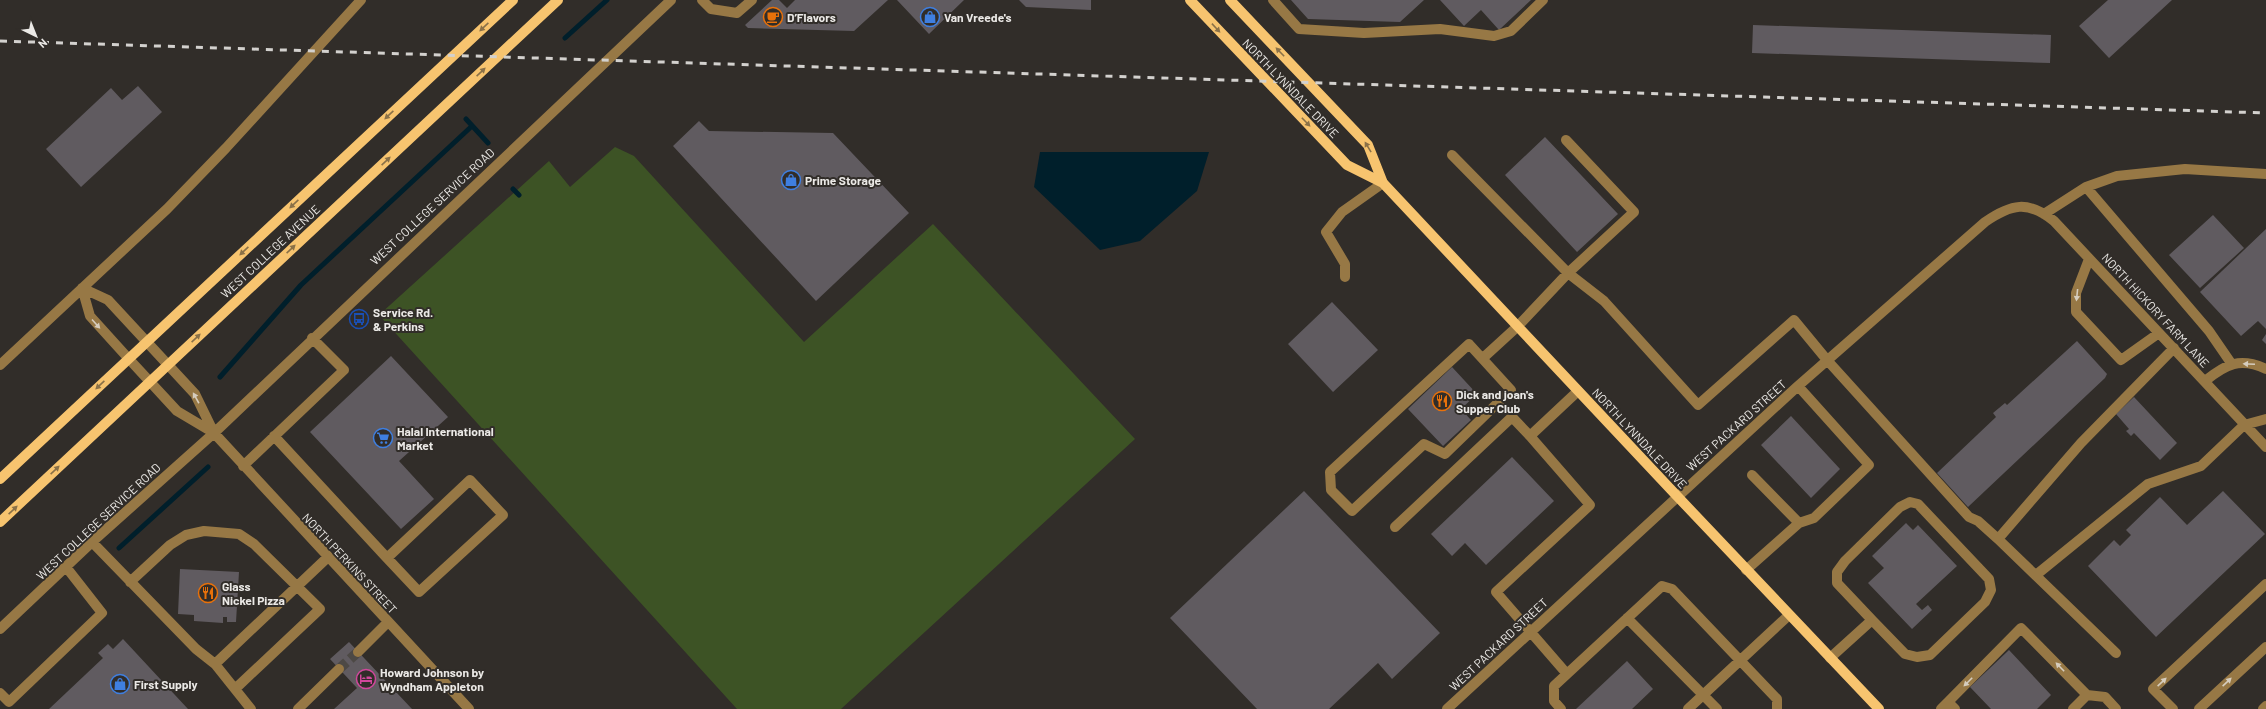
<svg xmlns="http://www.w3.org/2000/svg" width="2266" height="709" viewBox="0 0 2266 709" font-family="Barlow,sans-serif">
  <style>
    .green { fill: #3d5325 }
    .water { fill: #001f2b }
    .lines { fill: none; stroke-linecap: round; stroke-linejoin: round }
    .stream { stroke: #001f2b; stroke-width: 5 }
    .building { fill: #605b60 }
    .minor-tunnel { stroke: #4d4945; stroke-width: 10; stroke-dasharray: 10 5; stroke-linecap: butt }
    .minor { stroke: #977845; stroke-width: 10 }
    .major { stroke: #f7c46f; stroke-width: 10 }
    .rail { stroke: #d3d1ce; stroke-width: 3; stroke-dasharray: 7 7; stroke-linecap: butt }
    .oneway { fill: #8a7148 }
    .oneway2 { fill: #d6cdbe }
    .labels { text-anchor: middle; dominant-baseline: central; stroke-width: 4; stroke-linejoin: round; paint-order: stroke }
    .poi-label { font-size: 12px; font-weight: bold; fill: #ebe9e6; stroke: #312d29; text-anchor: start }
    .street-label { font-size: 12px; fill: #ebe9e6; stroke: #312d29 }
  </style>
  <rect width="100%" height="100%" fill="#312d29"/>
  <path class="green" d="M615,147L634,156L804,342L933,224L1135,439L841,709H737L379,315L549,161L570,187Z"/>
  <path class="water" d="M1040,152H1209L1197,191L1140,241L1100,250L1034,187Z"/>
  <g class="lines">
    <path class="stream" d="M565,38L607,0
      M466,119L488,143
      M513,189L519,195
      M220,377L301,285L472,126
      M119,548L208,467"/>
  </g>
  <path class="building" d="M772,0H779L787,8L795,0H888L854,31L748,28L745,25Z
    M897,0H964L929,34Z
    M1019,0H1091V10L1026,7Z
    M1291,0H1424L1400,22L1308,19Z
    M1440,0H1531L1499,30L1481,10L1464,26Z
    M2108,0H2172L2109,58L2079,26Z
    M1753,25L2051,35L2050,63L1752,53Z
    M138,86L162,112L81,187L46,149L111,88L122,100Z
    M699,121L709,131L833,133L909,213L816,301L673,146Z
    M1545,137L1618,214L1577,252L1505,175Z
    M2213,215L2244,248L2200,288L2169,255Z
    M2266,229V329L2258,321L2241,336L2200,292Z
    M1332,302L1378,350L1333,392L1288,344Z
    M2266,334V344L2262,340Z
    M2077,341L2107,374L2105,378L1968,507L1937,473L1996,417L1993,413L2005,403L2007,405Z
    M391,356L448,417L399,461L434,499L401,529L310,432Z
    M1452,367L1477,394L1461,409L1471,420L1443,446L1408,409Z
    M2134,397L2177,443L2160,460L2134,433L2131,436L2126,431L2129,429L2116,414Z
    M1791,416L1840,469L1811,498L1761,445Z
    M1512,457L1554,501L1486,565L1465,543L1452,556L1431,534Z
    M1304,491L1440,633L1392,679L1378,663L1329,709H1257L1170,618Z
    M2223,491L2265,534L2156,637L2088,566L2114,540L2120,546L2131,535L2126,530L2160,497L2187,525Z
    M1906,523L1913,530L1918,525L1957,566L1916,604L1922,610L1928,605L1932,610L1912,629L1868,583L1884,568L1872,556Z
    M180,569L239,572L236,622H227V617H223V623L194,621V615L178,614Z
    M123,639L188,709H49L103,658L98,653L108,644L113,649Z
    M349,642L412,709H334L357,688L330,659Z
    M2009,650L2051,695L2037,709H1991L1970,687Z
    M1627,661L1653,689L1632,709H1576Z"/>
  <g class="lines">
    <path class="minor-tunnel" d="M339,669L358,652"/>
    <path class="minor" d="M702,0L711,9L737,13L752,0
      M1273,0L1299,29L1364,33L1440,29L1494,36L1511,31L1543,0
      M1452,155L1568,273L1634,212L1566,140
      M2086,187L2209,331L2231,363
      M2044,214L2086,187L2117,176L2185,169L2266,174
      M2089,259L2076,293V312L2121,360L2159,333
      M1345,277V264L1326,232L1342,212L1383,183
      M82,288L108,300L195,394L214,433L469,709
      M82,288L90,316L128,358L177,411L214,433
      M1469,344L1511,390L1445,454L1424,444L1352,511L1331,490L1330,472Z
      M1483,358L1518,326L1568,273L1604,301L1698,405L1794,320L1827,360L1969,517L1978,521L1998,539L2116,653
      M0,365L167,209L226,148L361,0
      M2205,381C2226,364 2240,357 2266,369
      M274,436L387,558L470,480L503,515L419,592L387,558
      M243,466L344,370L312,338
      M1752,475L1799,523
      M1395,527L1512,417L1530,436
      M1998,539L2081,443L2174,348
      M92,542L196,649L215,664L328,557
      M1746,570L1799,523L1814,518L1869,465L1798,386
      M2036,575L2148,484L2201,466L2244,425L2266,419
      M130,582L170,545L186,535L204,531L239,534L254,544L320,609L235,689
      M1627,618L1717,709
      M0,629L92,542L214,433L671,0
      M358,652L388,622
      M1830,658L1872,620L1905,654L1917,657L1930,655L1985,602L1991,590L1989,579L1918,504L1910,502L1900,507L1845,561L1837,572V583L1872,620
      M215,664L251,709
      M1567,674L1496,592L1590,505L1530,436L1578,391
      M0,693L9,702L102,613L66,567
      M1948,702L2021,628L2087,695L2105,697L2116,709
      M298,709L339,669
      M1447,709L1798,386L1985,222C2011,204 2028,200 2054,221L2266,447
      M1561,709L1554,701V686L1662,586L1672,589L1777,699V709
      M1688,709L1789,615
      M1941,709L1948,702L1955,709
      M2073,709L2087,695
      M2173,709L2153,689L2266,584
      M2199,709L2266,647
      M2263,709L2266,706"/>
    <path class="major" d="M1190,0L1347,165L1383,183L1677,496L1879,709
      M1230,0L1368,145L1383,183
      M0,479L513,0
      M0,522L558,0"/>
    <path class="rail" d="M0,41L2266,113"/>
  </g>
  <defs><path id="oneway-solid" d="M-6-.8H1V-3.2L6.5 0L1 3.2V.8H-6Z"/></defs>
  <g class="oneway">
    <use href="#oneway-solid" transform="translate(484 27) rotate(137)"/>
    <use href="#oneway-solid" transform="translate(1216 28) rotate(47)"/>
    <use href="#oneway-solid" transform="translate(1280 52) rotate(-134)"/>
    <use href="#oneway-solid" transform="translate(481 72) rotate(-43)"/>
    <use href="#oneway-solid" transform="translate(389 115) rotate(137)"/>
    <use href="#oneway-solid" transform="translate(1306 122) rotate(46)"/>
    <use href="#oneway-solid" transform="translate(1368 147) rotate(-121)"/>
    <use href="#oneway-solid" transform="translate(386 161) rotate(-43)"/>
    <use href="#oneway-solid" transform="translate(294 204) rotate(137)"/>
    <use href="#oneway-solid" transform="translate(291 249) rotate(-43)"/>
    <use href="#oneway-solid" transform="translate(244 251) rotate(137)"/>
    <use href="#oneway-solid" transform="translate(196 338) rotate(-43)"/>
    <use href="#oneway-solid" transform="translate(100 385) rotate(137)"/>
    <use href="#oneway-solid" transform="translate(55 470) rotate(-43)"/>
    <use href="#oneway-solid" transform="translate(13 510) rotate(-43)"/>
  </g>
  <g class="oneway2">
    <use href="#oneway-solid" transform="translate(2077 295) rotate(96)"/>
    <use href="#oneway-solid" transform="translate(96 324) rotate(48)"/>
    <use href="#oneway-solid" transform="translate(2249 364) rotate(-177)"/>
    <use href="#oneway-solid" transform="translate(196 398) rotate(-119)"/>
    <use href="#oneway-solid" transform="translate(2060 667) rotate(-134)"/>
    <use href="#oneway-solid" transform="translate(1968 682) rotate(135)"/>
    <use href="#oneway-solid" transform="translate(2162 682) rotate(-43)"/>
    <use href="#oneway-solid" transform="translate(2227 682) rotate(-43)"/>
  </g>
  <defs>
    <symbol id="cafe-ring" viewBox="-11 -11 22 22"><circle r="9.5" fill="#312d29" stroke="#e8710a" stroke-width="1.5"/><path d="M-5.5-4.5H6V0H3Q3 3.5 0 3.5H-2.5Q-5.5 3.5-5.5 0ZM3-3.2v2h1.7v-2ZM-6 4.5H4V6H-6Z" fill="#e8710a"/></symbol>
    <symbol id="shop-ring" viewBox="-11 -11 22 22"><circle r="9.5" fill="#312d29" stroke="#3f7fe0" stroke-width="1.5"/><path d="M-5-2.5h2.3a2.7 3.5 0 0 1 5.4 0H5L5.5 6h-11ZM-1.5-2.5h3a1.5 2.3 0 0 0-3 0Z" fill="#3f7fe0"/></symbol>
    <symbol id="bus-ring" viewBox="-11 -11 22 22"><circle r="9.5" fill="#312d29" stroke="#1a4fb4" stroke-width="1.5"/><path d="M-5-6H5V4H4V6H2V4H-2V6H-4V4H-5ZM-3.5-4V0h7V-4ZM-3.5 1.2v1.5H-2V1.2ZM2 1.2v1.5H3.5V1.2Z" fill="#1a4fb4"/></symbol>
    <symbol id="restaurant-ring" viewBox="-11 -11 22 22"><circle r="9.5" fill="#312d29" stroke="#e8710a" stroke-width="1.5"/><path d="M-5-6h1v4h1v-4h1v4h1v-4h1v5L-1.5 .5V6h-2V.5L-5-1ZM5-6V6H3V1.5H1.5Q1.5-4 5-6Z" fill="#e8710a"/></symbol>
    <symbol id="supermarket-ring" viewBox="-11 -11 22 22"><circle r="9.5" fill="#312d29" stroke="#3f7fe0" stroke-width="1.5"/><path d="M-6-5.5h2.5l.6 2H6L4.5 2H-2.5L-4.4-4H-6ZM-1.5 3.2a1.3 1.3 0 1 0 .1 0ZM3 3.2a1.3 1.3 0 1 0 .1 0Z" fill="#3f7fe0"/></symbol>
    <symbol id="hotel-ring" viewBox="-11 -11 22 22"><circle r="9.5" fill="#312d29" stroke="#d1479c" stroke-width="1.5"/><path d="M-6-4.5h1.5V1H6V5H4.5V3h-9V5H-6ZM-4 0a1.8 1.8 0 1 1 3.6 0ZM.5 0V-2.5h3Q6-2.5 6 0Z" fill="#d1479c"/></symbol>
  </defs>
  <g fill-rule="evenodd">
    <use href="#cafe-ring" x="762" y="6" width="22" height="22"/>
    <use href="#shop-ring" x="919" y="6" width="22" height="22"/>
    <use href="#shop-ring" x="780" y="169" width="22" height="22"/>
    <use href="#bus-ring" x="348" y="308" width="22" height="22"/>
    <use href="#restaurant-ring" x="1431" y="390" width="22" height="22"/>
    <use href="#supermarket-ring" x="372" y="427" width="22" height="22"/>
    <use href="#restaurant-ring" x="197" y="582" width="22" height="22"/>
    <use href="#hotel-ring" x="355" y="668" width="22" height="22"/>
    <use href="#shop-ring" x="109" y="673" width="22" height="22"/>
  </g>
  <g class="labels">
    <g class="poi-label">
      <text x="787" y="17">D’Flavors</text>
      <text x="944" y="17">Van Vreede's</text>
      <text x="805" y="180">Prime Storage</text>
      <text x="373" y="312">Service Rd.<tspan x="373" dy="14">&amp; Perkins</tspan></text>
      <text x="1456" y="394">Dick and joan's<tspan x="1456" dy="14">Supper Club</tspan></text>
      <text x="397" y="431">Halal International<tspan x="397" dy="14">Market</tspan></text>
      <text x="222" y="586">Glass<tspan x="222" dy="14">Nickel Pizza</tspan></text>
      <text x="380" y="672">Howard Johnson by<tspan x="380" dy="14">Wyndham Appleton</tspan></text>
      <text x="134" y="684">First Supply</text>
    </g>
    <g class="street-label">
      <text transform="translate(1291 88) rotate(46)">NORTH LYNNDALE DRIVE</text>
      <text transform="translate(432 206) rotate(-43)">WEST COLLEGE SERVICE ROAD</text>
      <text transform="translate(270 251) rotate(-43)">WEST COLLEGE AVENUE</text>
      <text transform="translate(2156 310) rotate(47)">NORTH HICKORY FARM LANE</text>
      <text transform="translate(1736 425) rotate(-42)">WEST PACKARD STREET</text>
      <text transform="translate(1640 438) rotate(47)">NORTH LYNNDALE DRIVE</text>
      <text transform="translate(98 521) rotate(-43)">WEST COLLEGE SERVICE ROAD</text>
      <text transform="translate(350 563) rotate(47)">NORTH PERKINS STREET</text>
      <text transform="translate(1498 644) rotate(-43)">WEST PACKARD STREET</text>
    </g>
  </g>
  <g transform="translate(36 36) rotate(137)" stroke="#312d29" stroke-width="3" paint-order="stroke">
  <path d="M0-3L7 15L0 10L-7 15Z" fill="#ebe9e6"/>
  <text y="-6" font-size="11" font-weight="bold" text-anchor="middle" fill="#ebe9e6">N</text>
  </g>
</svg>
